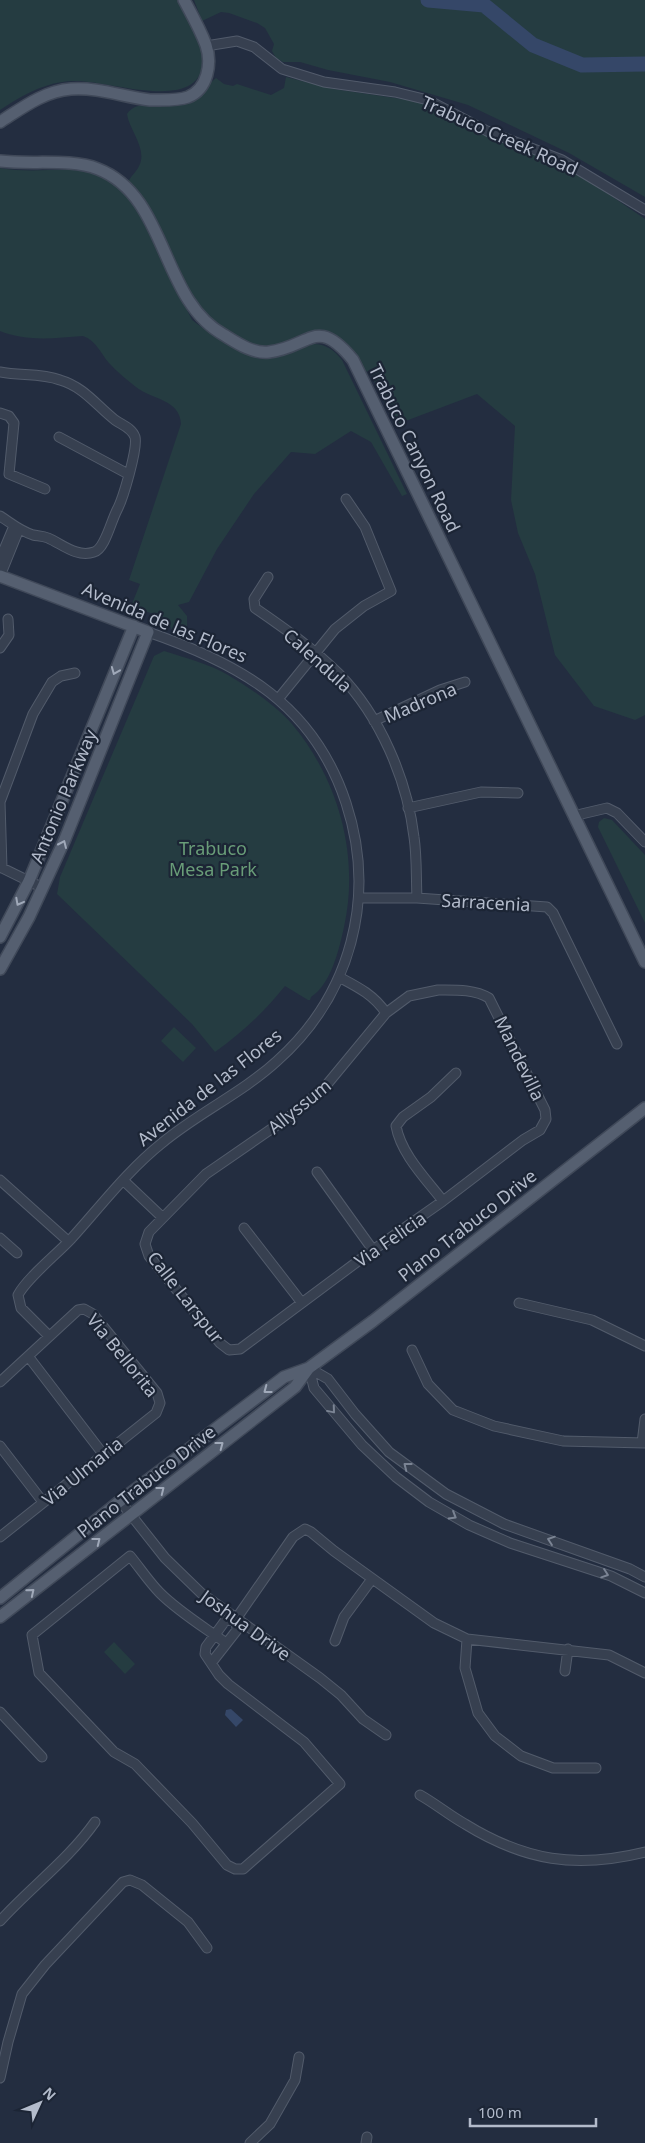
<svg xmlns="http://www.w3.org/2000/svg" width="645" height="2143" viewBox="0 0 645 2143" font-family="'Noto Sans',sans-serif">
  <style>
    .green { fill: #253c41 }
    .water { fill: #354768 }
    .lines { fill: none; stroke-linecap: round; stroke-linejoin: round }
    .river { stroke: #354768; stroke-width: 15 }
    .minor-casing { stroke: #525b6b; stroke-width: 11 }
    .major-casing { stroke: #404959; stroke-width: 14 }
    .minor { stroke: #374050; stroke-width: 9 }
    .major { stroke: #555f70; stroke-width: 11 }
    .oneway { stroke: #a0a9b9 }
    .oneway2 { stroke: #7b8494 }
    .labels { text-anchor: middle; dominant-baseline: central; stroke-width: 4.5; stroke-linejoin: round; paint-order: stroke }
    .street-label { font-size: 18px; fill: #b3bbcb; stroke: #1c2535 }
    .park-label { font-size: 18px; fill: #699d78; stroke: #1c2535 }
  </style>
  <rect width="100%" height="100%" fill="#232d40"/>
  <path class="green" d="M0,0H180C186,13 200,34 202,48C214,121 110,79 73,81C45,82 23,95 0,110Z
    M194,0H645V197L569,153L468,105L390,82L328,70L300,62H283L276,58L272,51L274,44L265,28L257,23L229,13L221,12L202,21Z
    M286,77L334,89L422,102L582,176L645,219V715L635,720L594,706L555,655L535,574L518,533L511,500L515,426L477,394L395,425L369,371L364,372C349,345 334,322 300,337C289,341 279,347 267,347C248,348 227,333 213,321C174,289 161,223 128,182C131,176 137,171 139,166C148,149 129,130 127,114C138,96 167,111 187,103C201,98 205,86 216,78L224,84L233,86L237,84L271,95L284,88Z
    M0,168C59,178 100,149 139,214L192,320C203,329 250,360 264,359C280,359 298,350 313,344C326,344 334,350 342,360L407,494L402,496L371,442L351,431L315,454L291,452L254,494L217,549L189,602L178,605L187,616V635L172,630L167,619L131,606L140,584L129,580L181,424C180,399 152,400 136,387C127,380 117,372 109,363C101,354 96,340 83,336C55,338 27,342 0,331Z
    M164,651C186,658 209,664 228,675C250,688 275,705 292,724C338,779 360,855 344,927C339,950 331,984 311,997L310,1000H308L285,986C264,1012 243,1032 215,1052L192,1024L57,894L60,877L154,656Z
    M604,818L612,820L645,855V923L598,827L599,822Z
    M174,1027L196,1048L183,1062L161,1041Z
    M114,1642L135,1664L125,1674L104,1652Z"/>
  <path class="water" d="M231,1709L243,1720L236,1727L225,1715L226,1710Z"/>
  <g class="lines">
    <path class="river" d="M428,0L484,5L533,45L582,65L645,64"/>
    <defs>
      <path id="minor" d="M206,46L237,41L254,47L282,69L324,82L395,92L428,100L487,131L562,160L645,210
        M0,372C20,376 41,373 60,380C84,387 96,405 115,420C122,425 132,428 135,437C138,448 123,499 117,510C111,521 105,549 94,552C77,558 62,544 48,538C43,536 38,536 33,535C20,531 11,523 0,516
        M0,413L9,416L14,423L9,474L45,489
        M59,437L128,474
        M0,559L14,526
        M0,576L19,529
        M268,577L254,599L255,608C284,628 314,649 339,674C380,716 407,779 414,837C417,857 416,878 417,898
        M0,648L9,635L8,619
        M279,698L335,629L364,606L391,591L365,527L346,499
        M374,721L440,690L465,682
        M408,808L481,792L518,793
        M573,816L607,808L617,813L645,842
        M0,867L43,888
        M2,868L0,802L33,714L52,682L61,676L75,673
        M359,898H417L547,907L553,913L617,1044
        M339,977C358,987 374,995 386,1013
        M438,990C455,990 474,989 489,998L545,1110L546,1119L540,1130L523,1140L443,1201L373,1250L240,1349L229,1350L220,1343L149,1256L145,1244L149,1232L206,1174L293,1114L324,1088L386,1013L409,996Z
        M317,1172L373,1250
        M0,1180L68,1241
        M124,1181L162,1217
        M443,1201C426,1179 401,1154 396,1126L403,1117L431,1097L456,1073
        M244,1228L302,1303
        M0,1238L17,1253
        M519,1303L592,1320L645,1346
        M49,1336L21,1308L18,1295C27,1278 56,1255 71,1239C100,1207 128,1170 162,1143C198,1113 242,1093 277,1061C351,995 377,897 346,803C314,705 241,664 148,632
        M412,1350L428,1384L453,1410L494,1426L563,1441L645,1443
        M28,1356L103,1454
        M309,1368L314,1388L362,1445L396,1477L429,1502L469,1525L510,1543L611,1576L645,1593
        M309,1368L328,1379L355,1414L389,1452L446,1494L504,1524L630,1569L645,1577
        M0,1382L78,1310L84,1309L93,1314L157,1393L160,1403L156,1413L0,1537
        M642,1443L645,1419
        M0,1446L43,1502
        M120,1501L165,1558L201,1593L320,1678L341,1695L363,1719L386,1735
        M236,1619L293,1537L305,1529L311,1532L334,1551L434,1623L467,1639L609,1655L645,1673
        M467,1639L465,1668L478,1713L495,1736L521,1756L553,1768H596
        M335,1641L344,1617L372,1579
        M226,1643C204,1627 179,1612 160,1593C149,1582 140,1568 130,1556L32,1635L39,1673L114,1752L135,1764L192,1823L227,1865L235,1869H243L340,1784L304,1742L228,1684L219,1675L205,1654L206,1647L225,1621L236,1619
        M212,1662L237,1630L236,1619
        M565,1671L568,1649
        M0,1712L42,1757
        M420,1795C436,1804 449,1815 465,1824C525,1861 576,1869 645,1852
        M0,1921C31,1887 69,1859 95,1822
        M0,2078L8,2042L22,1994L45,1965L123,1882L130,1880L142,1885L188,1922L207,1948
        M250,2143L270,2124L295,2080L299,2057
        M366,2143L367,2137"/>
      <path id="major" d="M0,122C22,108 44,91 71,89C98,87 124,97 150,100C162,100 177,101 188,97C208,89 212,63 206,45C200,29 192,15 184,0
        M0,161C31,165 70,158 98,169C168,196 160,300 224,335C237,343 253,354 269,352C310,347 316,315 353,360L645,962
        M0,576L148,632L65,839L29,917L0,969
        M0,937L29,881L134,626
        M0,1598L120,1501L284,1377L309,1368
        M0,1617L295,1387L309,1368L373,1321L645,1108"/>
    </defs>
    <use href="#minor" class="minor-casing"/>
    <use href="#major" class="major-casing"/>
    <use href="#minor" class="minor"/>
    <use href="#major" class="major"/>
  </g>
  <defs><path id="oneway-chevron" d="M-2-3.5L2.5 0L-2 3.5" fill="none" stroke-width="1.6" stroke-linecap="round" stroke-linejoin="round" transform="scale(1.25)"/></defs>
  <g class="oneway">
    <use href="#oneway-chevron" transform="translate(115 671) rotate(112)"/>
    <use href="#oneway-chevron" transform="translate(63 844) rotate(-66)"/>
    <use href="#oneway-chevron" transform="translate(19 902) rotate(118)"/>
    <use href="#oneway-chevron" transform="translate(267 1390) rotate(143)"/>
    <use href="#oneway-chevron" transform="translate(220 1445) rotate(-37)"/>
    <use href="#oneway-chevron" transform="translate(161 1490) rotate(-38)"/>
    <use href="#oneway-chevron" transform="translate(97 1541) rotate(-38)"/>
    <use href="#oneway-chevron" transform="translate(31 1592) rotate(-39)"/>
  </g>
  <g class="oneway2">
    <use href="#oneway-chevron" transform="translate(332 1410) rotate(50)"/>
    <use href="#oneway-chevron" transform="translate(407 1466) rotate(-142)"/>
    <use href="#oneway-chevron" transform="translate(453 1516) rotate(31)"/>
    <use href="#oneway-chevron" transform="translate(551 1540) rotate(-161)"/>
    <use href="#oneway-chevron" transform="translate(605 1574) rotate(19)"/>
  </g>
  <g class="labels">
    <g class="street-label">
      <text transform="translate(500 135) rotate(24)">Trabuco Creek Road</text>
      <text transform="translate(415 448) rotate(64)">Trabuco Canyon Road</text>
      <text transform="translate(165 622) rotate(23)">Avenida de las Flores</text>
      <text transform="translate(318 660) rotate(42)">Calendula</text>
      <text transform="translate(420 702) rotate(-23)">Madrona</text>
      <text transform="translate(63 796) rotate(-67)">Antonio Parkway</text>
      <text transform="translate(486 902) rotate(3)">Sarracenia</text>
      <text transform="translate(520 1058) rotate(64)">Mandevilla</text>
      <text transform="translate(209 1087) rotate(-38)">Avenida de las Flores</text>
      <text transform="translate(299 1106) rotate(-39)">Allyssum</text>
      <text transform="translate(467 1225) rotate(-38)">Plano Trabuco Drive</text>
      <text transform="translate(390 1239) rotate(-35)">Via Felicia</text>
      <text transform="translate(186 1297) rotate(52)">Calle Larspur</text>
      <text transform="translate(123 1355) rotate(51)">Via Bellorita</text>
      <text transform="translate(82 1471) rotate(-39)">Via Ulmaria</text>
      <text transform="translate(146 1481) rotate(-38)">Plano Trabuco Drive</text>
      <text transform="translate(246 1625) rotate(36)">Joshua Drive</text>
    </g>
    <g class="park-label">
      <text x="213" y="848">Trabuco<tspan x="213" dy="21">Mesa Park</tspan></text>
    </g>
  </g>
  <g transform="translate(40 2103) rotate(46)" stroke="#1c2535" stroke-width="4" paint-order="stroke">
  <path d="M0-4L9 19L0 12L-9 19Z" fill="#b3bbcb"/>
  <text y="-8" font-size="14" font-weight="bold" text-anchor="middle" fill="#b3bbcb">N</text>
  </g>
  <path d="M470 2118v8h126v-8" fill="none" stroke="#b3bbcb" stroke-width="2.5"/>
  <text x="478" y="2118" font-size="15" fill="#b3bbcb" stroke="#1c2535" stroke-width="4" paint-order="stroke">100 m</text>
</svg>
